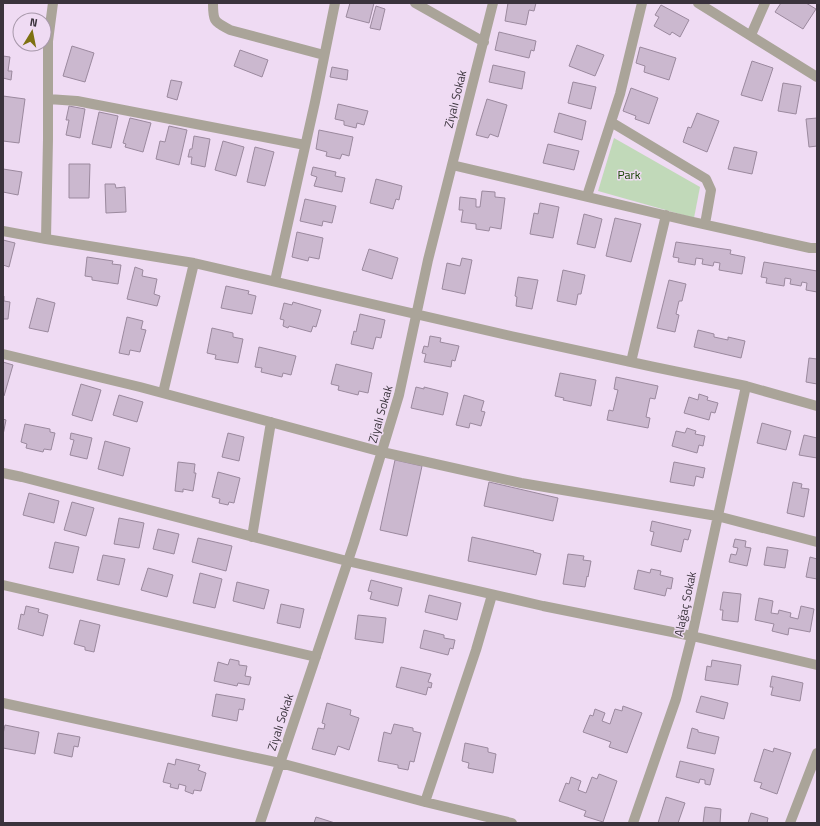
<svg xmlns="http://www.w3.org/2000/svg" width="820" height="826" viewBox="0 0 820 826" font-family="'Titillium Web',sans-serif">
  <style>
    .green { fill: #c1d9b9 }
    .building { fill: #cbb8cf; stroke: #9b899e }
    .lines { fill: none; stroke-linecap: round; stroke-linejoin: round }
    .street { stroke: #aaa499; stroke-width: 10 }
    .labels { text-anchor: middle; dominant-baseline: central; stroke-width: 3; stroke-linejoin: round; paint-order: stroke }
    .street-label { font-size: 12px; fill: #3a333c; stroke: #efdbf3 }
    .park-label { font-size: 12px; fill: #164300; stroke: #efdbf3 }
  </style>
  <rect width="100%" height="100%" fill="#efdbf3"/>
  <path class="green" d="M614,138L700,187L694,218L598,191Z"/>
  <path class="building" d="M350,3H374L369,23L346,17Z
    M508,3H536L534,11L529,10L526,25L505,21Z
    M781,3H806L816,9L803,29L775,12Z
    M661,5L689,20L680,37L672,32L670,35L654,26L659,17L655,15Z
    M376,6L385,9L380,30L370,28Z
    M499,32L536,41L534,51L531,50L529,58L495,50Z
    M577,45L604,55L595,76L569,66Z
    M72,46L94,53L85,82L63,76Z
    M640,47L676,58L669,80L644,72L645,66L636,63Z
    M240,50L268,60L262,77L234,66Z
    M3,56L10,57L8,71H12L11,80L3,78Z
    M752,61L773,68L762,101L741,95Z
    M493,65L525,72L522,89L489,82Z
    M332,67L348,70L347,80L330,77Z
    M171,80L182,82L177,100L167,97Z
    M573,82L596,87L591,109L568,103Z
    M783,83L801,86L796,114L778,111Z
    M631,88L658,98L649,124L635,119L636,116L623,111Z
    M3,96L25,99L19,143L3,141Z
    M487,99L507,105L498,137L490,134L488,138L476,135Z
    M338,104L368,111L364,125L357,123L356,128L344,125V121L335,119Z
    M69,106L85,109L80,138L66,135L69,120H66Z
    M99,112L118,116L111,148L92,144Z
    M559,113L586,121L582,140L554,132Z
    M697,113L719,121L707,152L683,142L688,127L691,128Z
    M130,118L151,123L143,152L125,147L126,144L123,143Z
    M817,118V146L809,147L806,119Z
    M169,126L187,130L179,165L156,159L160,141L165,142Z
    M319,130L353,137L349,156L342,154L340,159L326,156L327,152L316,149Z
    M194,136L210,139L205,167L191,164L192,157H188L190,149H192Z
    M223,141L244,147L236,176L215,170Z
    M548,144L579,151L574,170L543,163Z
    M255,147L274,152L265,186L247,182Z
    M734,147L757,152L752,174L728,169Z
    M69,164H90L89,198H69Z
    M313,167L336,172L335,176L345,178L342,192L314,186L317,177L311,175Z
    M3,169L22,172L18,195L3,192Z
    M376,179L402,186L399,200L396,199L393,209L370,203Z
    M105,184H115L116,188L125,187L126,212L106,213Z
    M482,191L495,192V197L505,198L501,229L490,227L489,231L476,229V224L461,222L463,210H459L460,197L476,199V207H480Z
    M305,199L336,206L332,223L323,221L322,226L300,221Z
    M540,203L559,207L553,238L530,234L534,213L538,214Z
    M584,214L602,219L595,248L577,244Z
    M615,218L641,224L631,262L606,256Z
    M297,232L323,238L319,259L309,257L308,261L292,257Z
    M3,240L15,243L9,267L3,265Z
    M676,242L731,250L730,254L745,257L742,274L719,270L720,263L714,262L713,266L702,264L703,259L696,258L695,265L678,262L679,258L673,257Z
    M369,249L398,258L392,279L362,270Z
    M87,257L113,261L112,264L121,265L118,284L92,280V277L85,276Z
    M462,258L472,260L465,294L442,289L447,263L460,266Z
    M764,262L817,271V292L806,290L807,283L802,282L801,286L790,284L791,279L785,278L784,286L766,283L767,278L761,277Z
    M135,267L143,270L142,276L157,279L154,294L160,296L157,306L127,299Z
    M563,270L585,275L581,294H578L576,305L557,301Z
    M518,277L538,280L532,309L516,306L517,297L515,296Z
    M669,280L686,284L682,301H679L676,314L679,315L675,332L657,328Z
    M226,286L249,291L248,294L256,296L252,314L221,308Z
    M3,296H4V301L10,302L8,319H3Z
    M37,298L55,303L48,332L29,328Z
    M293,302L321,310L316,327L313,326L311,332L289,326L288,328L283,326L284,320L280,319L284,303L292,305Z
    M360,314L385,320L381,338L376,337L373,349L351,344L354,331L356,332Z
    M127,317L143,321L141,329L146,330L140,352L130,350L129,355L119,353Z
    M212,328L233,333V337L243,339L238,363L215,359L216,355L207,353Z
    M698,330L714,334V337L728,340V337L745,341L741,358L694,347Z
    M430,336L441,338L440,342L459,346L455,361L452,360L451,367L424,362L426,354L422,353L424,346L428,347Z
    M259,347L296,356L291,375L283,373L282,377L261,372L262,368L255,367Z
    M809,358L817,359V384L806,382Z
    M3,362L13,365L4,396H3Z
    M336,364L372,373L368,393L359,391L358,395L338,390L339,386L331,384Z
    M560,373L596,380L591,406L563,400L564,398L555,396Z
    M616,377L658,386L655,399L650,398L646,417L650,418L648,428L607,420L609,410L613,411L618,390L614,389Z
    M81,384L101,390L92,421L72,415Z
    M416,387L424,389V387L448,393L443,415L411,408Z
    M699,394L708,397L707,400L718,403L715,413L711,412L709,420L684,413L689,397L698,400Z
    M119,395L143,402L137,422L113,415Z
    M464,395L484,401L481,411L485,412L481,426L470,423L469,428L456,425Z
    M3,419L6,420L3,435Z
    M762,423L791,431L786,450L757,443Z
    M25,424L50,429V432L55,433L51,450L44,449L43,452L26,448L27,444L21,442Z
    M687,428L696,431L695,434L705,436L703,446L699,445L697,453L672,446L676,431L685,433Z
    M71,433L92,438L87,459L70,455L74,440L70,439Z
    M228,433L244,437L239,461L222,457Z
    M804,435L817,438V458L799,455Z
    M105,441L130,448L123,476L98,469Z
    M395,460L422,466L407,536L380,530Z
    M178,462L195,464L194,473H196L193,491L183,489V492L175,491Z
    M674,462L705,468L703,478L696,476L694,486L670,482Z
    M218,472L240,478L234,503L229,502L228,505L219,503L220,499L212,497Z
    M489,482L558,498L553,521L484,506Z
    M793,482L802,484L801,488L809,489L804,517L787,513Z
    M29,493L59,501L54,523L23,515Z
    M72,502L94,508L86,536L64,530Z
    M119,518L144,523L139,548L114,544Z
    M652,521L691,530L688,540L684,539L681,552L651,545L654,532L650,531Z
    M158,529L179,534L174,554L153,549Z
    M472,537L534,551L533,552L541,554L536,575L468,561Z
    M198,538L232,546L226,571L192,562Z
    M735,539L746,541L745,547L751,548L747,566L729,562L731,554L736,555L738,548L733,547Z
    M55,542L79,547L73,573L49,568Z
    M767,547L788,550L785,568L764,565Z
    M568,554L584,556L583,560L591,561L588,577L587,576L585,587L563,584Z
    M103,555L125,559L119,585L97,580Z
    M810,557L817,559V579L806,577Z
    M148,568L173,575L167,597L141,590Z
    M651,569L661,571L660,575L673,578L671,589L667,588L665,596L634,589L638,570L650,573Z
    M200,573L222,579L215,608L193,603Z
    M371,580L402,588L398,606L370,599L372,592L368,591Z
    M237,582L269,590L264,609L233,601Z
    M723,592L741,594L738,622L722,620L723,610H720Z
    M429,595L461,603L457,620L425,612Z
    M759,598L773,601L771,613L778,614L779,610L791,613L790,617L798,619L801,606L814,609L810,632L789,628L788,635L772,631L774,624L755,620Z
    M281,604L304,609L300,628L277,623Z
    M26,606L39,609L38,612L48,615L43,636L18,629L21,614L24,615Z
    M358,615L386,618L383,643L355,639Z
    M80,620L100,625L94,652L85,650V647L74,644Z
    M424,630L444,635V638L455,640L453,649L450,648L448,655L420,648Z
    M230,659L239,661V665L247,666L245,676L251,677L249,685L238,683L237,686L214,681L218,662L228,665Z
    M712,660L741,665L738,685L705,680L707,666L711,667Z
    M401,667L431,674L428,682L432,683L431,688L428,687L426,695L396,687Z
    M772,676L803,683L800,701L771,695L773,687H770Z
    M216,694L245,699L243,710L239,709L237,721L212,716Z
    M701,696L728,703L724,719L696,712Z
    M327,703L351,710L350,715L359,718L349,750L338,746L335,755L312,749L318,728L324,729L325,724L322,723Z
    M623,706L642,713L627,753L609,747L611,742L583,732L590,715L593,716L595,709L605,713L602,721L610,724L615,709L622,711Z
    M394,724L413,728V731L421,733L414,762L410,761L408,770L398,768V765L378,761L384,732L391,734Z
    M5,725L39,732L35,754L3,748V734Z
    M692,728L698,730V732L719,737L715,754L687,748Z
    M58,733L80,737L78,747L74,746L72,757L54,753Z
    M465,743L488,748V752L496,754L493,773L468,768L469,763L462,761Z
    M774,748L791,753L777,794L760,788L762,783L754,781L764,749L773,752Z
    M176,759L200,765L198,770L206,773L201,791L194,790L193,794L185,791L186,786L179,784L178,789L170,787L171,784L163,782L168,763L175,765Z
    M680,761L714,769L710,785L705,784V780L700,779L699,783L676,777Z
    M599,774L617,781L603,822L584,816L586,811L559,801L566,783L569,784L571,777L581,781L578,790L586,793L592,777L597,779Z
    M666,797L685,803L678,823H658Z
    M705,807L721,809L720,823H703Z
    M751,813L768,818L767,823H748Z
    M316,817L335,823H314Z"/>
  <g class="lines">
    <path class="street" d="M213,3C213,22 214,21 230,30L324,55
      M415,3L484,42
      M698,3L817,77
      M751,35L765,3
      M48,99L77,101L305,145
      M611,122L706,179L711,190L705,224
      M452,165L689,221L810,248H817
      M587,196L620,94L642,3
      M3,231L46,239L194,263L511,336L654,367L746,386L817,406
      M46,239L48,139V41L53,3
      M275,281L315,102L335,3
      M3,354L140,387L382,452L521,483L717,516L817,542
      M631,362L666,215
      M163,393L194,263
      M3,473L22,477L347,561L543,606L692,636L817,665
      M252,537L271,422
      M3,585L316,657
      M3,703L280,763L425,802L512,823
      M425,802L476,650L492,595
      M260,823L354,543L399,395L428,260L493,3
      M633,823L676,699L692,636L746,386
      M790,823L817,753"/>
  </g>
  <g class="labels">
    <g class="street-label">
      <text transform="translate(455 99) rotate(-76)">Ziyalı Sokak</text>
      <text transform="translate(380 414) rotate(-74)">Ziyalı Sokak</text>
      <text transform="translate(685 604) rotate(-78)">Alağaç Sokak</text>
      <text transform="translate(280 722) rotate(-72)">Ziyalı Sokak</text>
    </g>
    <g class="park-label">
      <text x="629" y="174">Park</text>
    </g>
  </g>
  <rect width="820" height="826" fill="none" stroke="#3a333c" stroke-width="8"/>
  <g transform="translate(32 32) rotate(10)"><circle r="19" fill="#efdbf3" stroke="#a798aa"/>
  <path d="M0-3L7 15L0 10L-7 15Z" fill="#7e7112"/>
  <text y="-6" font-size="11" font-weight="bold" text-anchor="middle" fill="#3a333c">N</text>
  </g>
</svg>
